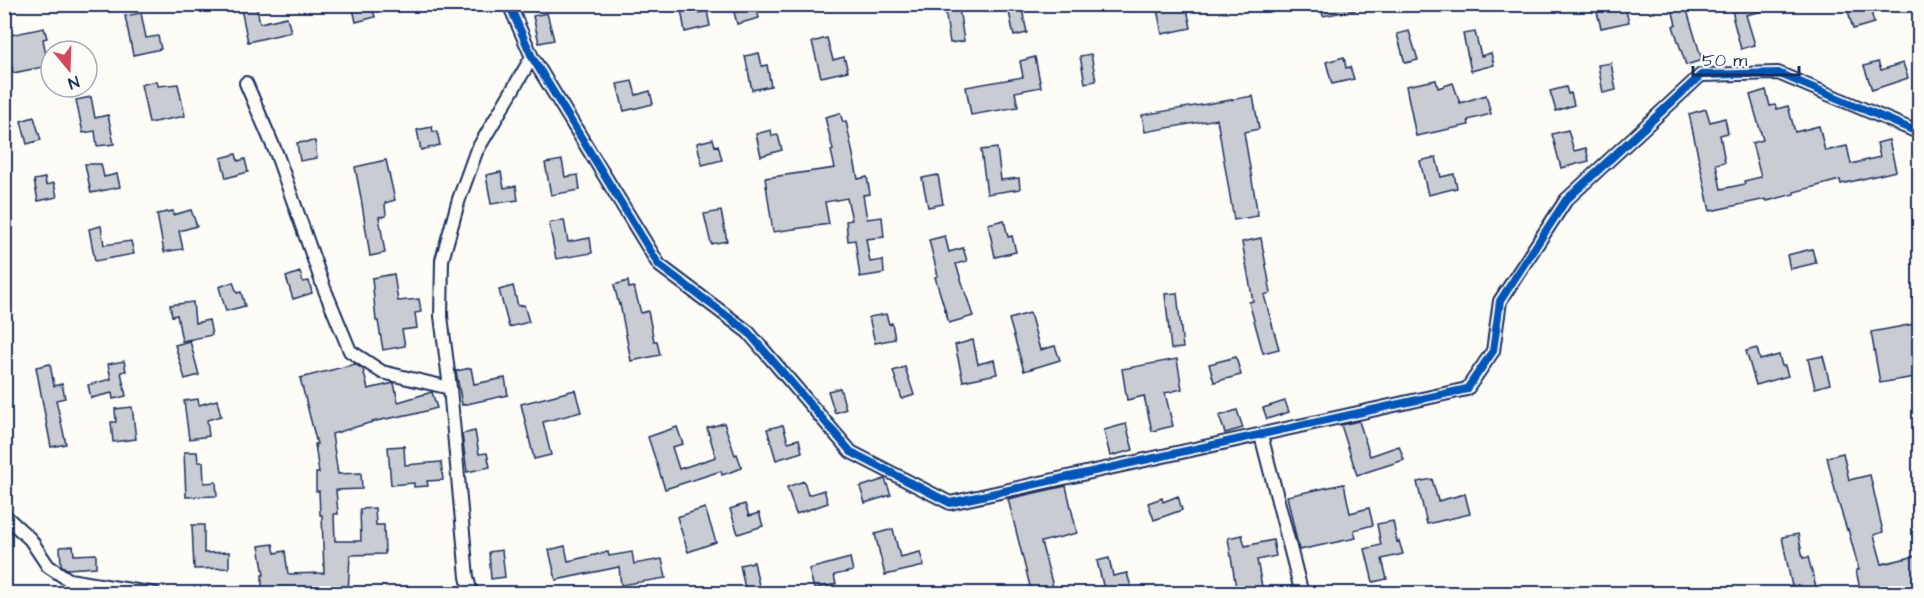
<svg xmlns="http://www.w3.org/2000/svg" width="1924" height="598" viewBox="0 0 1924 598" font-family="'Architects Daughter',sans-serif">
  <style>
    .building { fill: #c9ccd3; stroke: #1b2f5e; stroke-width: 1.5 }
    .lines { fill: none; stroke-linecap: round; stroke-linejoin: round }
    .street-casing { stroke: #1b2f5e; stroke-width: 16 }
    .street { stroke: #fdfcf7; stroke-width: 12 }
    .cycleway-casing { stroke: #fdfcf7; stroke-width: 11 }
    .cycleway { stroke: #0057b8; stroke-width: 8 }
  </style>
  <rect width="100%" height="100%" fill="#fdfcf7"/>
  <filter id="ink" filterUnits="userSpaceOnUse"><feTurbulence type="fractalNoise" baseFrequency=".0167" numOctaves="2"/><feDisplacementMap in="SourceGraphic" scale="12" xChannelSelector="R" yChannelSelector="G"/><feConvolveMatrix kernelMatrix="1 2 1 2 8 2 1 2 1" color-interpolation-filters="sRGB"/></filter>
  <g filter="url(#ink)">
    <path class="building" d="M240,4H256L260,23L287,17L291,32L248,42Z
      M352,4H367V7L372,6L375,17L356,22Z
      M680,4H696L697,13L707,11L710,26L685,32Z
      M732,4H750L751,7L756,6L759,18L737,24Z
      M1021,4L1027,33L1014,36L1008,7Z
      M1156,4H1186L1191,28L1162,34Z
      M1320,4H1354L1355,10L1323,16Z
      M1595,4H1611L1612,10L1625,7L1629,22L1601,28Z
      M1671,4H1685L1702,60L1686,65L1673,26L1676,25Z
      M1731,4H1771V9L1746,15L1755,45L1741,49L1733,19H1734Z
      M1846,4H1862L1863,9L1870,7L1874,23L1853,29Z
      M959,8L964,41L950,43L945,10Z
      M141,13L146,38L158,36L161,49L133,55L125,16Z
      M547,13L554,40L539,43L533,16Z
      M44,28L47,38L43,39L48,66L13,73L5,36Z
      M1409,31L1418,60L1405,63L1397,34Z
      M1475,32L1481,56L1491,53L1494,65L1471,71L1463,34Z
      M827,38L833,60L844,57L848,71L821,77L812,42Z
      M759,53L762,66L767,65L771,86L752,90L745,56Z
      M1091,54L1096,81L1085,83L1080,56Z
      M1035,57L1041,87L1015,92L1018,107L971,115L966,87L1023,77L1020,61Z
      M1344,57L1346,68L1350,67L1354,79L1332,84L1326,62Z
      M1878,62L1881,70L1903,63L1908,78L1872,90L1864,66Z
      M1611,63L1616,90L1603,93L1598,65Z
      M1436,80L1438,88L1453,83L1460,103L1486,95L1491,114L1468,120L1469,125L1416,136L1406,86Z
      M157,81L158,86L178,84L185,116L149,123L141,84Z
      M632,81L636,95L650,91L653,104L624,111L617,84Z
      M1566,87L1568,94L1571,93L1574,105L1556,111L1550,91Z
      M1766,90L1770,106L1775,105L1777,109L1788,106L1795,132L1819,126L1825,151L1847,146L1851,164L1880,157L1877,143L1889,140L1896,171L1841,184L1840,180L1794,192V194L1767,201L1766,199L1710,211L1689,114L1706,109L1710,122L1725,118L1728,133L1720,135L1725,162L1716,164L1721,189L1745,184L1744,181L1761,177L1752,143L1763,140L1750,95Z
      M1253,96L1259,129L1244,132L1258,216L1234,220L1217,119L1145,132L1142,115Z
      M91,97L95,118L108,115L114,144L97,146L95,131L83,133L76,100Z
      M840,113L843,122L846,121L858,179L867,177L870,194L863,195L867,219L882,217L884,237L866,239L870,262L883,260L884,273L860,277L855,240L848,241L846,221L852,220L847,198L825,202L829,224L773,232L765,178L835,168L831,151L833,150L825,117Z
      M34,117L41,140L27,144L21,121Z
      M432,127L433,132L437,131L440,145L421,150L417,130Z
      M771,130L772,136L778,135L782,150L761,156L756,134Z
      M1568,130L1574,151L1586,148L1589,161L1561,168L1552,134Z
      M713,139L715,146L718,145L722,160L702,165L697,143Z
      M315,141L317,158L300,161L297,143Z
      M997,148L1001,180L1019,178L1020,189L987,194L981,150Z
      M236,154L238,161L245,159L248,172L226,178L221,158Z
      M1436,157L1441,177L1454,174L1457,188L1428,195L1420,161Z
      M386,160L395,200L385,203L386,216L379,217L385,253L370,256L361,198L355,167Z
      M562,160L565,177L578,175L580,190L551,195L545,163Z
      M85,164H101L104,177L117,174L120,187L91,193Z
      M501,172L504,188L516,186L518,200L491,204L486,175Z
      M938,175L943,204L928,207L922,178Z
      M45,178L46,185L54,183L57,197L38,201L34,180Z
      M191,210L197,226L179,231L183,249L164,252L157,214L173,211V215Z
      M721,211L727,241L711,244L704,214Z
      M564,220L568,242L590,238L592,253L556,259L549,223Z
      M1004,220L1008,237L1012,236L1016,252L995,257L988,224Z
      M101,226L104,245L131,241L134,254L95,261L89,229Z
      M945,236L949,252L963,248L967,261L956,264L973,316L949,323L935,277L938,276L929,240Z
      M1261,238L1271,293L1264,295L1279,349L1263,353L1249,302L1253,301L1242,242Z
      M1812,249L1816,263L1790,269L1787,255Z
      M300,272L303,282L309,281L312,293L293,299L286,277Z
      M394,274L398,301L419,299L421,312L415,313L417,328L402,330L405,346L383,350L378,321H376L372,278Z
      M628,281L629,288L634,287L641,313L648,311L654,341H657L660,355L631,361L620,304L619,305L614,285Z
      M233,282L237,293L241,292L245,306L226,311L219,287Z
      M513,286L518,306L524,305L529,322L509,327L499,290Z
      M1177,293L1183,348L1171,349L1165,294Z
      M193,302L195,323L209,320L212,335L182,341L177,315L172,316L170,305Z
      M1030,313L1040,350L1055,346L1060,360L1024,371L1009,319Z
      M886,314L889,324L892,323L895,339L875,343L869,317Z
      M1920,323V376L1880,383L1871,332Z
      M973,340L978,364L994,360L997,374L963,381L955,345Z
      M190,341L199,375L185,379L175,345Z
      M1757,348L1760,360L1779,355L1782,366H1785L1788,376L1756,385L1746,351Z
      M1823,356L1830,384L1815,388L1808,359Z
      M1236,357L1241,375L1214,382L1209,364Z
      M1177,359L1182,389L1165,393L1173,426L1152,431L1144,396L1127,400L1122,369Z
      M124,361L126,371L121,372L126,396L113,399L112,393L91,398L88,385L111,379L108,364Z
      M50,364L54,386L62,384L65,398L56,400L66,444L51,447L36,367Z
      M355,364L363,369L368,389L394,383L398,402L432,392L437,408L411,415V414L376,421L332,434L338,474L361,473L362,489L336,490L338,514H334L335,541H361L360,509L375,508L376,525H384L385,554L350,555L348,594H262V575H264L259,546L273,544L275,553L285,551L288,574L324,573L322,515H320L319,491H316V473H319L315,444H317L300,378Z
      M905,367L914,395L902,399L893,371Z
      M471,368L474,384L505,378L508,395L462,405L456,371Z
      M840,388L846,409L835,413L828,391Z
      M575,390L581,412L543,422L551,455L534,459L521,404Z
      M198,399L199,405L217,400L221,416L207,420L209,436L189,439L184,401Z
      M1285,401L1289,412L1267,419L1263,408Z
      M132,407L136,439L113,442L111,422H116L115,409Z
      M1237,410L1243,428L1225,433L1219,416Z
      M1359,421L1370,456L1399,446L1404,460L1357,475L1341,425Z
      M724,423L735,455L737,454L742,468L722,475L721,471L665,489L648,437L677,427L683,444L672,447L679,469L716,457L707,428Z
      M1126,424L1133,450L1110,456L1104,430Z
      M783,425L788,442L799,439L802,452L776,460L767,429Z
      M475,431L479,454L487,453L490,467L467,472L462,434Z
      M404,446L405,465L441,462L443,480L427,481L428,486L414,487V483L391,485L388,447Z
      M184,452H197L198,462H203L204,483L216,482L217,496L186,497Z
      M1843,453L1849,480L1870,475L1883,532L1874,535L1882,564L1920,555V594H1861L1856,570H1859L1848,529L1847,530L1837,498L1827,457Z
      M885,479L891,495L865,503L860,487Z
      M1432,479L1438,501L1465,494L1470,514L1427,524L1417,482Z
      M804,481L808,495L824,490L828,503L796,514L787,487Z
      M1344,484L1350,513L1369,508L1373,525L1354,530L1356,538L1299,550L1287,496Z
      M1066,486L1077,533L1041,542L1055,594H1032L1008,499Z
      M1178,496L1182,510L1154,520L1148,503L1162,498L1163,502Z
      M745,504L749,516L759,513L763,526L738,534L730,509Z
      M705,508L716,542L688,552L677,517Z
      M1393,521L1397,542L1399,541L1403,554L1382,559L1387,579L1373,582L1365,549L1381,545L1377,524Z
      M192,525H204V553L229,552V568L194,569Z
      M893,529L900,557L920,552L924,566L885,575L875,534Z
      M1798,534L1803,558L1808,557L1817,591L1810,594H1795L1791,582L1782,537Z
      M1242,535L1245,546L1273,540L1276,556L1257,560L1263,592L1237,594L1228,538Z
      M73,546L74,555L96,554V567L67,569L61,565L60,547Z
      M565,546L568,561L608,552L609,556L632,552L634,564L662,559L666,578L621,585L619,567L556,580L549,550Z
      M502,550L505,577L491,579L489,552Z
      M850,558L853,571L834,575L836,584L814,589L809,569Z
      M1109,558L1113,576L1127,573L1131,587L1105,593L1097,561Z
      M754,562L760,590L746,593L740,565Z"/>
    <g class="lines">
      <defs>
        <path id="street" d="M509,4L532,57L659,265L748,332L851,452L950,503L1467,389L1493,351L1500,301L1566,200L1701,75L1778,73L1920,133
          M246,83L277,155L324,288L350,351L382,372L450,388
          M1261,435L1302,594
          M4,515L30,539L48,566L69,580L155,594
          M471,594L467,577L450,388L441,316L442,260L459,199L476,152L532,57"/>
      </defs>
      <use href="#street" class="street-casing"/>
      <use href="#street" class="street"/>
      <defs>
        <path id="cycleway" d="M509,4L532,57L659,265L748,332L851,452L950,503L1467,389L1493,351L1500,301L1566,200L1701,75L1778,73L1920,133"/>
      </defs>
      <use href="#cycleway" class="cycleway-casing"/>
      <use href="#cycleway" class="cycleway"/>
    </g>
  </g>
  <rect width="1924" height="598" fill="none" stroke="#fdfcf7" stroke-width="24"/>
  <rect x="12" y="12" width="1900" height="574" fill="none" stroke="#1b2f5e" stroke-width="2" filter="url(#ink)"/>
  <g transform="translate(69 69) rotate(161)"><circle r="28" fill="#fdfcf7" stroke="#a3aaba" stroke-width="1.5"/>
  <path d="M0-4.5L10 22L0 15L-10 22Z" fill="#d1495b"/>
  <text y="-9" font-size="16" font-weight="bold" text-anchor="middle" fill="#1b2f5e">N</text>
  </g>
  <path d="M1693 66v9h106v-9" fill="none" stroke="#1b2f5e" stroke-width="3"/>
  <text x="1702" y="66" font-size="18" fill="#1b2f5e" stroke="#fdfcf7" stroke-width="4.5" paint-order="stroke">50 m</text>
</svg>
